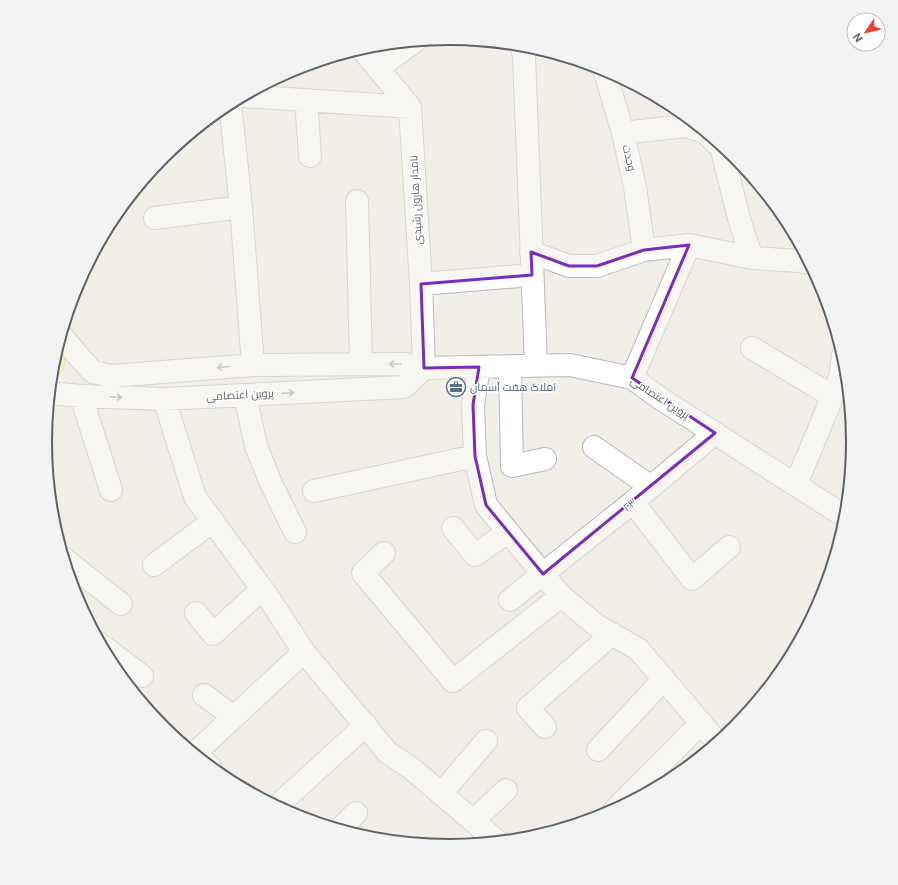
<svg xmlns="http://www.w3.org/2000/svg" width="898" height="885" viewBox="0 0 898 885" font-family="Roboto,Cairo,sans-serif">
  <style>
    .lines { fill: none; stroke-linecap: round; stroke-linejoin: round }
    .minor-casing { stroke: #b5b8bc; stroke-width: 24 }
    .major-casing { stroke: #f2c960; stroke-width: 24 }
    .minor { stroke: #fff; stroke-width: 22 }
    .major { stroke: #fff2af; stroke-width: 22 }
    .oneway { stroke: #979a9d }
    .marked { fill: none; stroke: #7b2cbf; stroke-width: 3; stroke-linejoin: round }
    .labels { text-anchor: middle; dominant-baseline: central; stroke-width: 3; stroke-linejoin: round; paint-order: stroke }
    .street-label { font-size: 11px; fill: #5f6368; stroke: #fff }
    .service-label { font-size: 11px; fill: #4e5e75; stroke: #fff; text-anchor: start }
    .rim { fill: none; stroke: #5f6368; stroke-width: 2 }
  </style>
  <rect width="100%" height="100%" fill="#f1efe8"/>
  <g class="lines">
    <defs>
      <path id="minor" d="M521,45L524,56L536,365
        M361,48L410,107L421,284L424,368L570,365L632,378L661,399L846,517
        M378,68L415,41
        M604,69L623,133L635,187L644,250
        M243,96L410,107
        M306,100L310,156
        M230,103L241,207L253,365
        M623,133L685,126L705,132L722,149L727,171L740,222L752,258
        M357,201L361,364
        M155,218L241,207
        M531,252L569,266H597L644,250L689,245L752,258L799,261L810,263
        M421,284L532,275
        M752,348L832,396
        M510,366L512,466L545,459
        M479,367L473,405L475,456L486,505L561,596L596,625L638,649L718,743
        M632,378L689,245
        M49,393L81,396L164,399L404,387L424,368L405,364L253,365L111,376L93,372L80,358L61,335
        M245,395L256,446L270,481L295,532
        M81,396L111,490
        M164,399L195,497L268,597L304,652L388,753L411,768L498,842
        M594,447L651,487
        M796,484L820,427L840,377L843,355
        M314,491L475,456
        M633,502L692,579L729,547
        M453,528L475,555L508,532
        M384,553L363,573L453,681L561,596
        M64,559L121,604
        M154,565L213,521
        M510,600L633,502L715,433
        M196,613L213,634L262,589
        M100,644L142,676
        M204,695L234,717
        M545,727L528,708L612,634
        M598,750L664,679
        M195,753L210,767
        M194,754L304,652
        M441,794L486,741
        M276,807L366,725
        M614,811L701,723
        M473,821L506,790
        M339,830L356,813"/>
      <path id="major" d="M52,365L53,360"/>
    </defs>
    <use href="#minor" class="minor-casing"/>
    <use href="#major" class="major-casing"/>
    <use href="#minor" class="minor"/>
    <use href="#major" class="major"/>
  </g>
  <defs><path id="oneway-shaft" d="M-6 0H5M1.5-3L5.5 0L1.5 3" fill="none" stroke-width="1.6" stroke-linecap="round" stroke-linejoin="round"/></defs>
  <g class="oneway">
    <use href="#oneway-shaft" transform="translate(395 364) rotate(-180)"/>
    <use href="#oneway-shaft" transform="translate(223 367) rotate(175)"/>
    <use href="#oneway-shaft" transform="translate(288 393) rotate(-3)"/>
    <use href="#oneway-shaft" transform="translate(116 397) rotate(3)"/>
  </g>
  <path d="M0 0H898V885H0ZM689,245L632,378L715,433L543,574L486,505L475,456L473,405L479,367L424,368L421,284L532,275L531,252L569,266H597L644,250Z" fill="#f1efe8" fill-opacity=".55" fill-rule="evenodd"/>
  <path class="marked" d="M689,245L632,378L715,433L543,574L486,505L475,456L473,405L479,367L424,368L421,284L532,275L531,252L569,266H597L644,250Z"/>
  <defs>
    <symbol id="office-ring" viewBox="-11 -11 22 22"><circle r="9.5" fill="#fff" stroke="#5c6f8a" stroke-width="1.5"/><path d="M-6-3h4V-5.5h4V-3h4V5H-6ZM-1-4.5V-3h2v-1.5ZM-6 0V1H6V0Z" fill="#5c6f8a"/></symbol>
  </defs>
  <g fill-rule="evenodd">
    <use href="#office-ring" x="445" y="376" width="22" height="22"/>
  </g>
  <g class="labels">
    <g class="street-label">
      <text transform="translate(629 158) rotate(77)">وحدت</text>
      <text transform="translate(416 200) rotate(-93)">نامدار هارون رشیدی</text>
      <text transform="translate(240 395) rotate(-3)">پروین اعتصامی</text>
      <text transform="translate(660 398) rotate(33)">پروین اعتصامی</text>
      <text transform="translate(630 505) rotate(-39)">۲۳</text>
    </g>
    <g class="service-label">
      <text x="470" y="387">املاک هفت آسمان</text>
    </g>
  </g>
  <path d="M0 0H898V885H0ZM52 442a397 397 0 1 1 794 0a397 397 0 1 1-794 0Z" fill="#f2f3f3" fill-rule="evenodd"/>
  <path class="rim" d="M52 442a397 397 0 1 1 794 0a397 397 0 1 1-794 0Z"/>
  <g transform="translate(866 32) rotate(235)"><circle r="19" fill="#ffffff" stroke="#bfc1c3"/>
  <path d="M0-3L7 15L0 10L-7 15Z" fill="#ea4335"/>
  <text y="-6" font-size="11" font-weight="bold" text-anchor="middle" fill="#5f6368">N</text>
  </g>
</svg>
